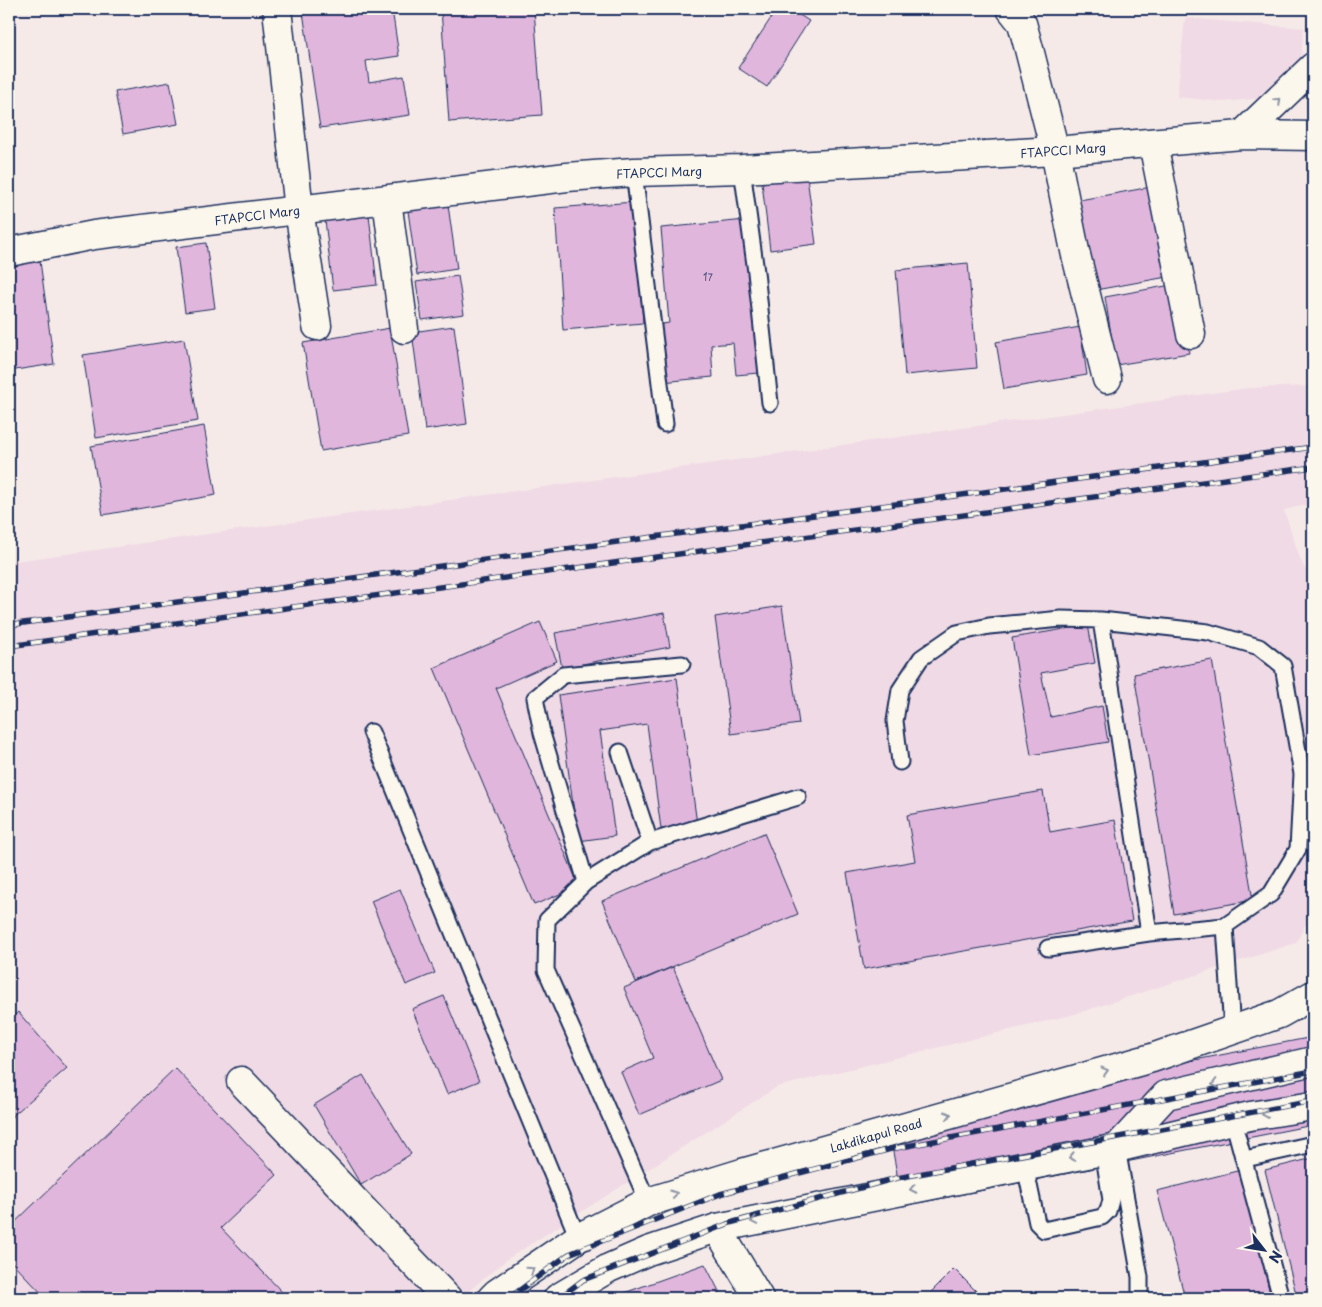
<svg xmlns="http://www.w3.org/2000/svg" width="1322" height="1307" viewBox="0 0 1322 1307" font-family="'Playpen Sans',sans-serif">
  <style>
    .built { fill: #f0dae5 }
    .building { fill: #e1b6dc; stroke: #1b2f5e }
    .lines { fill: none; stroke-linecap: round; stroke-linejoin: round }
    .service-casing { stroke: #1b2f5e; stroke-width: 19 }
    .minor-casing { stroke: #1b2f5e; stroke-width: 31 }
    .tertiary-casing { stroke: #1b2f5e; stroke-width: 31 }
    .trunk-casing { stroke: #1b2f5e; stroke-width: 31 }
    .service { stroke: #fbf7ec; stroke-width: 15 }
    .minor { stroke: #fbf7ec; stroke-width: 28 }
    .tertiary { stroke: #fbf7ec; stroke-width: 28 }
    .trunk { stroke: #fbf7ec; stroke-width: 28 }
    .rail-casing { stroke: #1b2f5e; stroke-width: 5.5 }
    .rail { stroke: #fbf7ec; stroke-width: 4; stroke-dasharray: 11; stroke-linecap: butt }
    .oneway { stroke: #8b93a5 }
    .labels { text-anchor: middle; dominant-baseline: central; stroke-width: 4.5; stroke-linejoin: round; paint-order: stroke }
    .number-label { font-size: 10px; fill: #4c517e }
    .street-label { font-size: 12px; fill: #1b2f5e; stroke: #fbf7ec }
  </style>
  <rect width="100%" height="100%" fill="#f6eae9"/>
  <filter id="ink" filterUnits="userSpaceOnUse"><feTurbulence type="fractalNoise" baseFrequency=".02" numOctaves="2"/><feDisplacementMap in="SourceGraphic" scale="10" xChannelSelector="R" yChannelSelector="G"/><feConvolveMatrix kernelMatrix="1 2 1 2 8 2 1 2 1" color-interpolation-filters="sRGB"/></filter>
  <g filter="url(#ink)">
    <path class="built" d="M1185,18L1304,28L1299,79L1264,98L1223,102L1177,97Z
      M1313,386V503L1284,510L1301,561L1313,584V910L1296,943L1075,1014L777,1087L509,1258L460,1298H9V562L1248,388Z"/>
    <path class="building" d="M323,9H392L399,56L366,61L369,82L404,76L410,115L320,128L303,12Z
      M441,9H534L542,115L449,122Z
      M777,9H790L809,21L767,87L738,68Z
      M170,82L178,124L123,134L115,92Z
      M807,177L816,244L770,250L762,183Z
      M1151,187L1167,277L1090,291L1074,201Z
      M634,202L643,323L563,330L555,208Z
      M448,205L457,269L417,275L408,211Z
      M369,215L377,285L333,290L325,220Z
      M746,220L759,373L736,375L733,343L711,345L713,377L662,382L656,325L669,323L661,228Z
      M206,243L215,308L185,312L176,247Z
      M40,261L54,364L9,371V265Z
      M968,263L977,368L905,375L896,270Z
      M458,276L464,314L422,320L416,282Z
      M1177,284L1189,353L1116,365L1105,297Z
      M454,326L467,424L425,430L412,332Z
      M1080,327L1087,375L1004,389L996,342Z
      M390,328L408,436L321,451L303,343Z
      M184,339L198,421L96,438L83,355Z
      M204,426L216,495L103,515L91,446Z
      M782,606L799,724L731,734L715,617Z
      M664,613L670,647L562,668L555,633Z
      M540,622L557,661L496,688L579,886L534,905L434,668Z
      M1088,625L1095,663L1041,673L1051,717L1102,706L1108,742L1031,755L1012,638Z
      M1212,660L1253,900L1174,914L1134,674Z
      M677,678L697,824L661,829L647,724L600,731L615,836L578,841L558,695Z
      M1043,791L1050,832L1115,820L1132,921L864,969L847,873L915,861L907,815Z
      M764,833L798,914L636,982L602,901Z
      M400,889L435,973L406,985L371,901Z
      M673,967L721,1080L639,1115L621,1072L653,1058L624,988Z
      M444,996L479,1081L447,1094L412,1009Z
      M18,1012L67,1068L9,1119V1020Z
      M1313,1037V1125L903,1206L887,1120Z
      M175,1068L277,1175L221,1228L282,1292L276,1298H46L9,1259V1228Z
      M363,1075L411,1154L361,1185L314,1105Z
      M1313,1158V1298H1297L1265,1170Z
      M1241,1170L1271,1298H1185L1157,1191Z
      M705,1264L721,1295L717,1298H610Z
      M954,1269L983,1298H925Z"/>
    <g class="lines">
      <defs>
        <path id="service" d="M742,169L756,272L770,403
          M634,172L665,424
          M1101,620L1149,933
          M371,732L578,1238
          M620,752L650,842
          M900,762L895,721L900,690L921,658L957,633L989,626L1061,619L1101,620L1208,632L1259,647L1283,666L1302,774L1298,849L1271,894L1225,926L1232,1030
          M586,882L542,733L535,698L563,675L682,664
          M1048,948L1149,933L1225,926
          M1233,1120L1281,1298
          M1117,1148L1140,1277V1293L1138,1298
          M1245,1159L1313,1144
          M1025,1166L1037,1223L1044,1230L1102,1217L1108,1211L1111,1200L1103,1150
          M648,1202L546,970L547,920L586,882L650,842L798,797"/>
        <path id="minor" d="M277,9L299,210L317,326
          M1011,9L1022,23L1029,49L1055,151L1075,251L1107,379
          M1153,143L1191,334
          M387,200L404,329
          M241,1081L447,1298
          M717,1228L759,1298"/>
        <path id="tertiary" d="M1242,135L1313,67
          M9,252L94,235L567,177L634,172L742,169L1055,151L1242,135L1313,136"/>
        <path id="trunk" d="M1117,1148L1166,1095L1313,1061
          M492,1298L497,1293L578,1238L648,1202L742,1173L1152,1058L1279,1014L1313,995
          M558,1298L609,1268L648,1251L717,1228L1117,1148L1250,1116L1313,1106"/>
      </defs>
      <use href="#service" class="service-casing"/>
      <use href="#minor" class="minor-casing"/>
      <use href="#tertiary" class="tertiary-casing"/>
      <use href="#trunk" class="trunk-casing"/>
      <use href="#service" class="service"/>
      <use href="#minor" class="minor"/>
      <use href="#tertiary" class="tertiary"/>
      <use href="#trunk" class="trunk"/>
      <defs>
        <path id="rail" d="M9,625L1313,447
          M9,646L1313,467
          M509,1298L569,1254L720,1194L891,1149L1313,1071
          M559,1298L583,1280L730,1223L897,1178L1313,1101"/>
      </defs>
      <use href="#rail" class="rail-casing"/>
      <use href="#rail" class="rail"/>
    </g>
    <defs><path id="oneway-chevron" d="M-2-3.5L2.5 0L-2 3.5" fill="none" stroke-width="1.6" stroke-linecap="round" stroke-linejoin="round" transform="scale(1.25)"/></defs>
    <g class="oneway">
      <use href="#oneway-chevron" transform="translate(1278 101) rotate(-44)"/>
      <use href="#oneway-chevron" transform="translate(1105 1071) rotate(-16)"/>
      <use href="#oneway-chevron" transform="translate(1215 1084) rotate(166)"/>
      <use href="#oneway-chevron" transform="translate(1265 1114) rotate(171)"/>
      <use href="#oneway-chevron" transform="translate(948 1115) rotate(-16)"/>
      <use href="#oneway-chevron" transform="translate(1072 1157) rotate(169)"/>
      <use href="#oneway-chevron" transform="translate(913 1189) rotate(168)"/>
      <use href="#oneway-chevron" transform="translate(674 1194) rotate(-18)"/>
      <use href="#oneway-chevron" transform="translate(754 1221) rotate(169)"/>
      <use href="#oneway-chevron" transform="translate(531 1270) rotate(-34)"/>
    </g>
  </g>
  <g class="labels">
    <g class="number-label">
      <text x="708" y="276">17</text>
    </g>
    <g class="street-label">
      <text transform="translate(1063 150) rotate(-4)">FTAPCCI Marg</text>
      <text transform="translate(659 172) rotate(-2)">FTAPCCI Marg</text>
      <text transform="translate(257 215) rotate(-7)">FTAPCCI Marg</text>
      <text transform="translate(876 1135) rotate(-16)">Lakdikapul Road</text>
    </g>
  </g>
  <rect width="1322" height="1307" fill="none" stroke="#fbf7ec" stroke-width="30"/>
  <rect x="15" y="15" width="1292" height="1277" fill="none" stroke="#1b2f5e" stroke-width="2" filter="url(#ink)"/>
  <g transform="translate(1264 1250) rotate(121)" stroke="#fbf7ec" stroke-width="4" paint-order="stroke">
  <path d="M0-4L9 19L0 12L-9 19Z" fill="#1b2f5e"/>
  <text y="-8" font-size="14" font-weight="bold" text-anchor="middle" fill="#1b2f5e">N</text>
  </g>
</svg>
